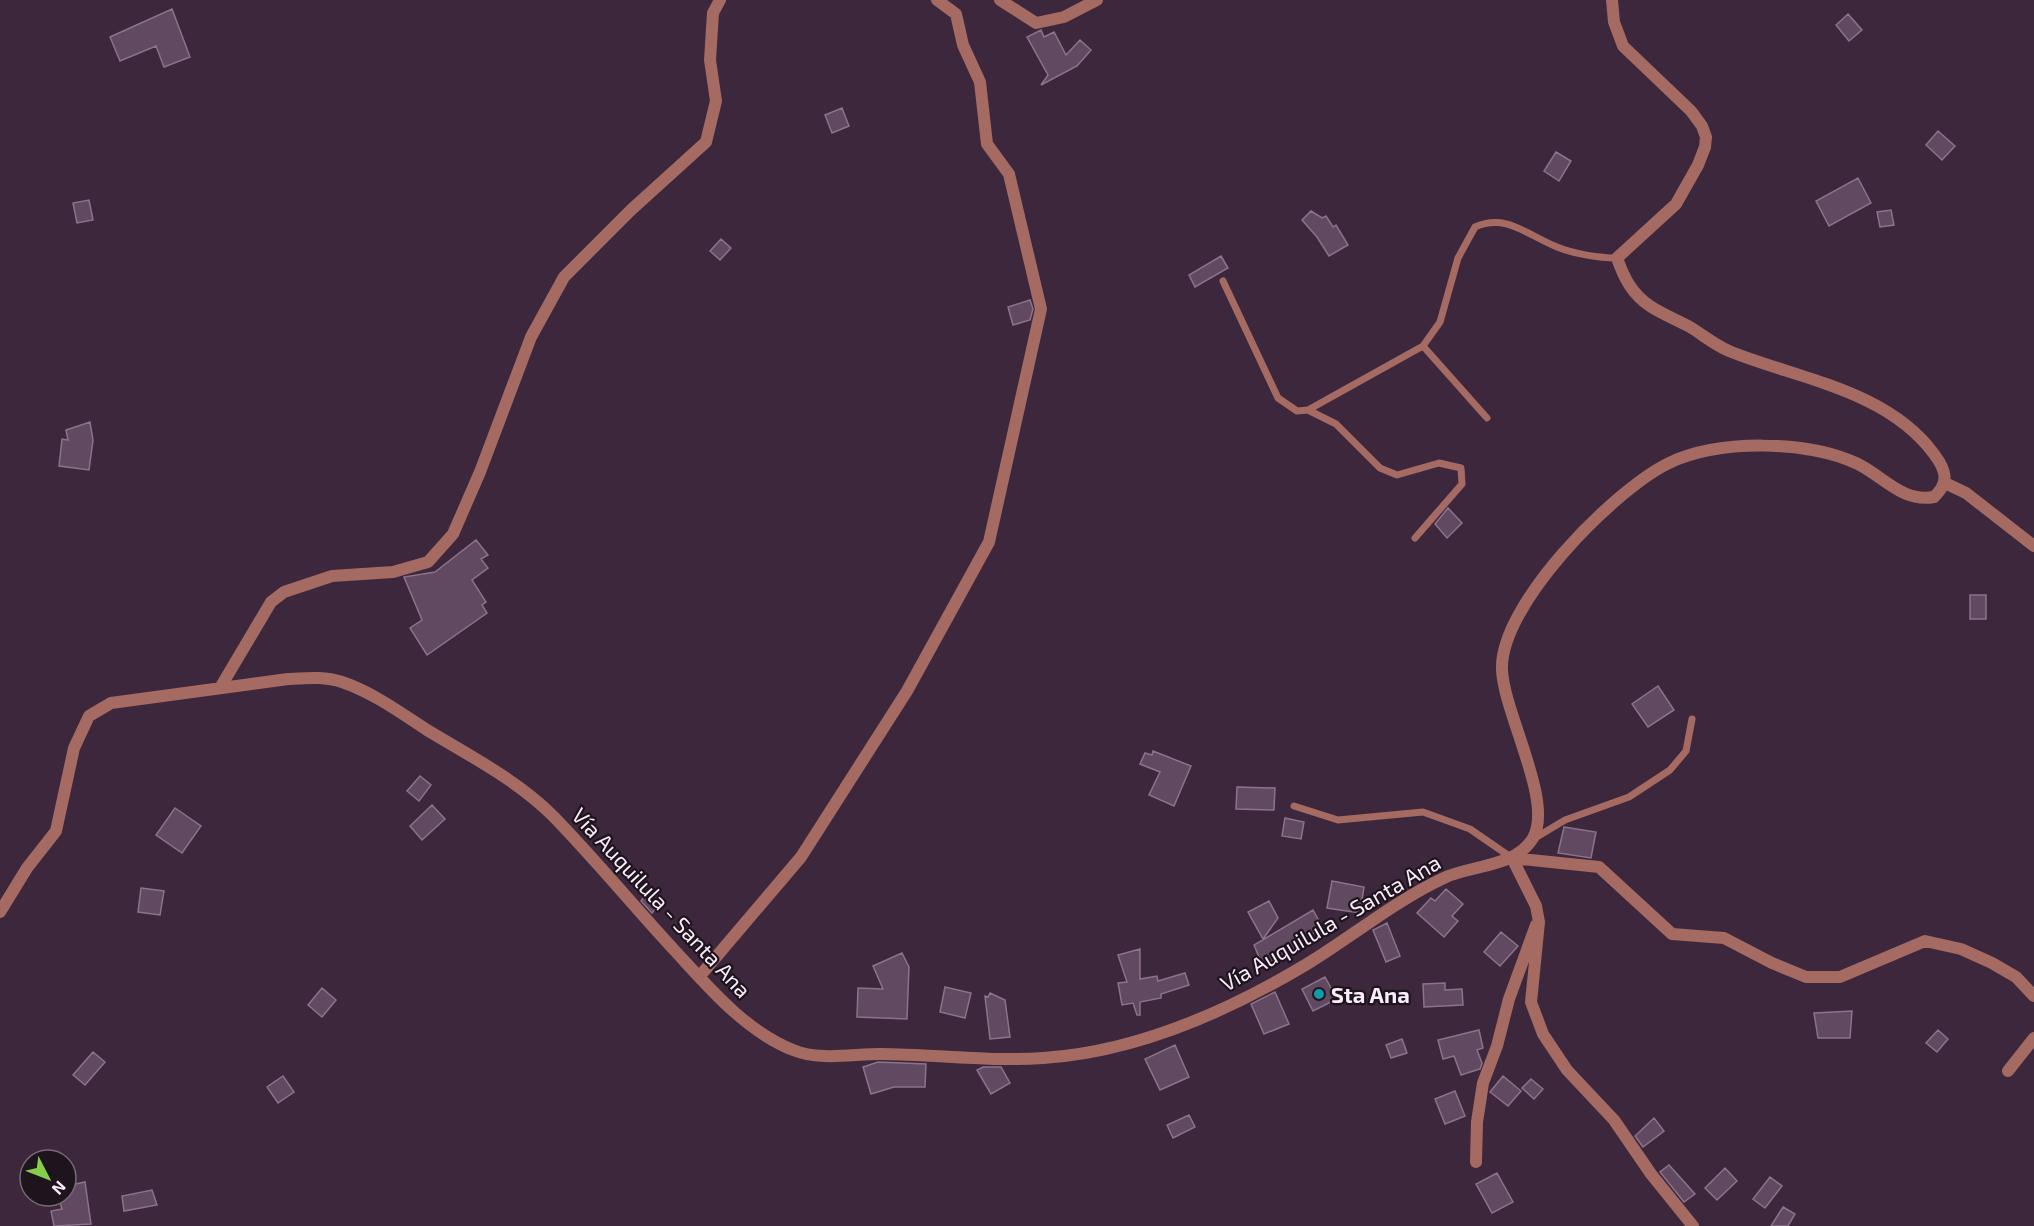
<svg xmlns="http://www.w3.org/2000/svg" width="2034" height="1226" viewBox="0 0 2034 1226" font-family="'Exo 2',sans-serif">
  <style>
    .building { fill: #614a61; stroke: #8c738b; stroke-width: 1.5 }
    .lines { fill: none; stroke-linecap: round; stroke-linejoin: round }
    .lane { stroke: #a56a62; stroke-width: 7 }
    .street { stroke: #a56a62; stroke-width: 12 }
    .culture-dot { fill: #0f9aa8; stroke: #1e141d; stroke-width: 2 }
    .labels { text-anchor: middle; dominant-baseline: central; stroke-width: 4.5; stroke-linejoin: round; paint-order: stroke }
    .street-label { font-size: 22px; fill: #faecfa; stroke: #1e141d }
    .poi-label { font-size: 22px; font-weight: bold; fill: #faecfa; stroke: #1e141d; text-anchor: start }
  </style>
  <rect width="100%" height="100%" fill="#3c273c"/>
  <path class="building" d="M172,9L190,57L164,67L156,46L120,61L110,37Z
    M1848,14L1862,30L1849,41L1836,25Z
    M1041,30L1044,37L1054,32L1066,55L1080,40L1091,50L1077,66L1041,85L1048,75L1027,37Z
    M842,108L849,126L832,133L825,115Z
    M1938,131L1955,146L1942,160L1926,145Z
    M1556,152L1571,161L1559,181L1544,171Z
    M1858,178L1871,203L1829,226L1816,201Z
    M89,200L93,220L77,223L73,203Z
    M1891,210L1894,225L1880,227L1877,212Z
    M1311,211L1322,218L1326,216L1333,227L1336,225L1348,245L1329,256L1317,237L1302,220Z
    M721,239L731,248L720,260L710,251Z
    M1221,256L1228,268L1195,287L1189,275Z
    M1030,300L1033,309L1030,320L1013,325L1008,307Z
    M90,422L93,440L89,470L59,466L62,439L68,440L66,430Z
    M1448,508L1462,523L1447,538L1435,524Z
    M476,540L488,555L481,559L488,568L472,580L486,602L482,605L487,613L427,655L410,628L422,620L404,577L435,572Z
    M1970,595H1986V619H1970Z
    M1658,686L1674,710L1648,727L1632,704Z
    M1153,751L1191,766L1174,806L1149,795L1160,772L1140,764L1145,753L1152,755Z
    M420,776L431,785L419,801L407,791Z
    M1237,787L1275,788L1274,810L1236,809Z
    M432,805L445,819L422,840L410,826Z
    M175,808L201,826L182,853L156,835Z
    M1285,818L1304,822L1301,839L1282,836Z
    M1564,827L1596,832L1591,858L1558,853Z
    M1332,881L1364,887L1360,913L1327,908Z
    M141,888L164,891L160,915L138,912Z
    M1446,889L1463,904L1452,916L1458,921L1444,937L1417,913L1431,898L1435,901Z
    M649,890L662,899L652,913L641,901Z
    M1269,901L1278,918L1263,939L1248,912Z
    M1313,910L1323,928L1301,941L1303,945L1290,954L1262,964L1254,945Z
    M1387,923L1400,956L1386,962L1373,930Z
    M1501,932L1518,946L1500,966L1484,952Z
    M1140,949V979L1157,976L1158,981L1185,973L1189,985L1161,994V998L1140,1002V1015H1137L1133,1003L1122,1005L1118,983L1127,982L1118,955Z
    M902,953L909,967L907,1019L857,1017L858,988L883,989L873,966Z
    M1325,977L1337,999L1313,1011L1302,989Z
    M1445,983V990L1462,989L1463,1005L1424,1007L1423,984Z
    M945,987L971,993L965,1018L940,1012Z
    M322,988L336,1000L322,1017L308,1005Z
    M1275,992L1289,1024L1264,1034L1251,1004Z
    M990,993L1005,1000L1010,1037L990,1039L985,996L988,997Z
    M1852,1011L1850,1038H1818L1814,1013Z
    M1479,1030L1483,1048L1477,1050L1482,1063L1480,1069L1461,1075L1454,1056L1443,1059L1438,1040Z
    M1938,1030L1948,1039L1937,1052L1926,1043Z
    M1402,1039L1407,1053L1391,1058L1386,1045Z
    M1175,1045L1189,1077L1160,1090L1145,1059Z
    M93,1052L105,1062L85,1085L73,1075Z
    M878,1062L926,1064L925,1087H894L871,1094L863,1067Z
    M983,1067H1001L1010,1083L991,1094L977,1070Z
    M283,1076L294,1092L278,1103L267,1087Z
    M1503,1076L1521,1091L1508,1106L1490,1092Z
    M1531,1079L1543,1089L1534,1099L1522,1088Z
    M1455,1091L1465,1116L1445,1124L1435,1099Z
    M1189,1115L1195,1127L1173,1138L1167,1125Z
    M1654,1118L1664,1131L1643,1147L1635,1136Z
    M1669,1165L1695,1194L1684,1202L1660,1172Z
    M1725,1168L1737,1181L1717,1200L1705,1188Z
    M1497,1173L1513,1202L1492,1213L1476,1184Z
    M1770,1177L1782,1186L1765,1208L1753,1199Z
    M85,1182L91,1224L54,1226L51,1211L62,1209L58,1196H66V1186Z
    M152,1190L157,1205L124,1211L122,1196Z
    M1783,1207L1795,1214L1788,1226H1771Z"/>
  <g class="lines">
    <path class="lane" d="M1223,281L1278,398L1297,411L1308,410L1423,346L1440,322L1458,258L1475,227C1506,213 1527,235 1557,247C1574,254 1599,258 1617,258
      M1423,346L1487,418
      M1308,410L1336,424L1380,468L1397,475L1439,463L1461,468L1462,484L1415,538
      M1294,806L1338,820L1423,812L1470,829L1512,858
      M1535,838L1565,820L1629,797L1670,770L1686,751L1692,719"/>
    <path class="street" d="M1000,0L1036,23L1064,17L1097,0
      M1945,483L1966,493L2034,546
      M220,688L271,602L284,592L332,576L393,572L428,562L453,534L480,472L531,337L564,277L631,210L706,142L716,101L710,60L713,13L720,0
      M1512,858L1599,867L1672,934L1724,938L1772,963L1806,977H1840L1925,941L1961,949L1992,963L2016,977L2034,996
      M1512,858L1536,906L1539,922L1531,1002L1543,1034L1567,1070L1614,1120L1651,1174L1693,1226
      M0,912L27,868L56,831L74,748L89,716L111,703L288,679C306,678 325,676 342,682C372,692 401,713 427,730C470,756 517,780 553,816C596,860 635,908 677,953C710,989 747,1032 793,1050C820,1061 852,1054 880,1054C933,1054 989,1062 1043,1058C1137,1052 1227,1012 1307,964C1353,936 1396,900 1446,877C1473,865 1516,867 1533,838C1554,802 1504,714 1502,670C1499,606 1612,492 1667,464C1717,439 1808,440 1858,464C1884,477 1903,503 1934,497C1950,482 1946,470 1934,454C1887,390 1798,379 1729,351C1715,345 1703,335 1690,327C1677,320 1662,314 1650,306C1632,294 1624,278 1617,258L1676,204L1698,165L1705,147L1706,137L1702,126L1691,111L1623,46L1614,22L1612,0
      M699,977L801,857L907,691L989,542L1041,309L1009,174L987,144L980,82L963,45L956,14L937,0
      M2008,1071L2034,1038
      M1476,1162L1477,1122L1483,1083L1497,1046L1509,999L1536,925"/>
  </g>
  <circle class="culture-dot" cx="1319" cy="994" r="6"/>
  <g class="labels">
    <g class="street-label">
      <text transform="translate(662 902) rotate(47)">Vía Auquilula - Santa Ana</text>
      <text transform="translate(1330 922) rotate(-30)">Vía Auquilula - Santa Ana</text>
    </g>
    <g class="poi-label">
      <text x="1331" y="994">Sta Ana</text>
    </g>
  </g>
  <g transform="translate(48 1178) rotate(132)"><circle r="28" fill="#1e141d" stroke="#766a75" stroke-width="1.5"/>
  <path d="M0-4.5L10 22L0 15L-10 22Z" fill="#87cf4a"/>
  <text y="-9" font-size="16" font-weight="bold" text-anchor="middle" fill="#faecfa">N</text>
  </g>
</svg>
